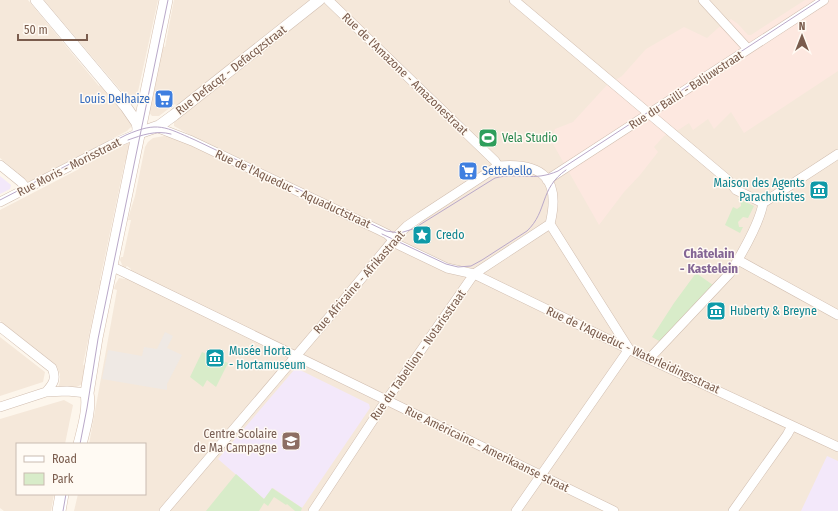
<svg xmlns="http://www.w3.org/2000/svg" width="838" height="511" viewBox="0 0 838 511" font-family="'Fira Sans Condensed',sans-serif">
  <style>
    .residential { fill: #f5e8da }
    .commercial { fill: #fde8e0 }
    .industrial { fill: #efe9e4 }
    .education { fill: #f3e8fa }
    .green { fill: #d8ecc9 }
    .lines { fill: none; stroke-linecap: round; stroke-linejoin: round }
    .minor-casing { stroke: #d1beb0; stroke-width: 10 }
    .tertiary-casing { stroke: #d1beb0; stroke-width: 12 }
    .secondary-casing { stroke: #d6c0b0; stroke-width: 14 }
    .minor { stroke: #fff; stroke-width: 9 }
    .tertiary { stroke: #fff; stroke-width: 11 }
    .secondary { stroke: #fff; stroke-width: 13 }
    .tram { stroke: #b9a8c9; stroke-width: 1 }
    .labels { text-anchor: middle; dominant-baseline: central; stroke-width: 3; stroke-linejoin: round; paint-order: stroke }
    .street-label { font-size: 12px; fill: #7a5c4d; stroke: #fffaf3 }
    .shop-label { font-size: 12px; fill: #366cbe; stroke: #fffaf3; text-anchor: end }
    .leisure-label { font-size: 12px; fill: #27864d; stroke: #fffaf3; text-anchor: start }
    .culture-label { font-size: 12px; fill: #0d838f; stroke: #fffaf3; text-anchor: start }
    .education-label { font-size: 12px; fill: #785e54; stroke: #fffaf3; text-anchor: end }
    .neighbourhood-label { font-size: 13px; font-weight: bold; fill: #846695; stroke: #fffaf3 }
  </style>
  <rect width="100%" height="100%" fill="#fdf6ec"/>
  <path class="residential" d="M0,0H28L99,86L101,84L129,119L131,123V127L127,131L29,182L27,183L16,175L18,173L0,158Z
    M44,0H158L136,101L130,102L123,97L120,94L122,92Z
    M174,0H838V511H74L78,494H145V444H89L117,290L114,289L115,285L119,278L126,279L131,269L127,266L125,268L123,267L120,260L121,257H123L131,220H128L130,212L135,196L145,147L148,142L153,138L164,136L171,137L188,144L192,136L174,126V122L184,115L175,104L159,116H152L148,111L161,46L165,47Z
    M128,142L130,144L127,161H125L100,280L103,281L102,286H99L83,365L85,366L82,384L77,387L58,388L60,381V374L56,365L0,321V210L79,169V166Z
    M0,337L45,372L43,382L0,396Z
    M64,400L73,405L65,444H17V494H54L51,511H4L0,508V419Z"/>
  <path class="commercial" d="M805,0H838V71L744,133L731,112L714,129L708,119L693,130L689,123L680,129L664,136L654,147L658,152L640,175L624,192L599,225L553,144L552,140L555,129L573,122L606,86L622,76L646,49L684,27L707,38L718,28L731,19L738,24L748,35H751Z"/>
  <path class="industrial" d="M165,332L173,336L167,348L182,355L167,384V390L102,379L108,350L142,356L144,347L157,349Z"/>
  <path class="education" d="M0,176L11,185L10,189L0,194Z
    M298,369L369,404L370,408L302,508L273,488L264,499L218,459L294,370Z
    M827,456L838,461V511H801Z"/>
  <path class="green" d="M738,199H739L754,206L748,218L743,217L738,222L739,227H743L740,233L725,225L733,207L737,209L741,206V204Z
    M696,273L713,285L661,342L652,337L674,303Z
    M202,352L228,363L216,387L207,380L203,387L190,377Z
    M236,474L264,499L272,488L302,508L301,511H295L287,504L286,505L274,497L268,506L264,503L259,511H206Z"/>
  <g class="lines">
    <defs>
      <path id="minor" d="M328,0L495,161L498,166
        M514,0L728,180L736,190L763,203
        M703,0L748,49
        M156,127L192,141L379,230L387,234L399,245L447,268L474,274L649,359L838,447
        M0,165L21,182L26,188
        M547,180L824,0
        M0,202L111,145L139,133
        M763,203L838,154
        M550,224L629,349
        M738,260L838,315
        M111,266L614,511
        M0,327L52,368C57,379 53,384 46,392
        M649,359L730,273C741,255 760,222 763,203
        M0,407L46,392L67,391L87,393
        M164,511L342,302L394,239L407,226L420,217L498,166C543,162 561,179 550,224
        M313,511L381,408L474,274L550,224
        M516,511L629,349
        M733,511L787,435L792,426"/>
      <path id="tertiary" d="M36,0L126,107L137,123L139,133L159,126L174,115L319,0"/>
      <path id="secondary" d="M80,444C84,428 90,409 87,393L96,338L166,0
        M59,511L62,494"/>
    </defs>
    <use href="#minor" class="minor-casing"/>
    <use href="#tertiary" class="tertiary-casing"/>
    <use href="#secondary" class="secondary-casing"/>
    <use href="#minor" class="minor"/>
    <use href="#tertiary" class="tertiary"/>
    <use href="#secondary" class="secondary"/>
    <path class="tram" d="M128,140C142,135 156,130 171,134
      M0,200L126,135C158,121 165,127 195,140L386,231L400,233L413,229L495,178C519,172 533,182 558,171L820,0
      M382,234L446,264L458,267L471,266L482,260L527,231C548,211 539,189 566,170
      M80,444L87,408L98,339L168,0
      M63,511L66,494"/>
  </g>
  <defs>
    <symbol id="supermarket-square" viewBox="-11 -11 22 22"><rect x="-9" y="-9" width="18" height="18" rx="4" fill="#3f7fe0" stroke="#fffaf3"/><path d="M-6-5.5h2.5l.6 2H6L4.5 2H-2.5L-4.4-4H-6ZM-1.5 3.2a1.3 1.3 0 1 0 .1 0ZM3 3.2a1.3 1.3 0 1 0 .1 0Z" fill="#fff"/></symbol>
    <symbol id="stadium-square" viewBox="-11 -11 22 22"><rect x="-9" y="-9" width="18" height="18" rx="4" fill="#2e9e5b" stroke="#fffaf3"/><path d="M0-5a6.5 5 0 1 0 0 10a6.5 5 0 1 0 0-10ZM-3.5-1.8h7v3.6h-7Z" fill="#fff"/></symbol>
    <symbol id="museum-square" viewBox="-11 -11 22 22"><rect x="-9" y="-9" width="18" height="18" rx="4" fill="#0f9aa8" stroke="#fffaf3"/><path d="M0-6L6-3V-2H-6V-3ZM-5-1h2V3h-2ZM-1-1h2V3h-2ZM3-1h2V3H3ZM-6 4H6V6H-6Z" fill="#fff"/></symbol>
    <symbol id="sight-square" viewBox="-11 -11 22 22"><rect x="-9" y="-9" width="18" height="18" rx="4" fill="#0f9aa8" stroke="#fffaf3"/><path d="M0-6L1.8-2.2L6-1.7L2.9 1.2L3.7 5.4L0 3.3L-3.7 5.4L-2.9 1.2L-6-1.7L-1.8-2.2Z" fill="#fff"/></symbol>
    <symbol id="school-square" viewBox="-11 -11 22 22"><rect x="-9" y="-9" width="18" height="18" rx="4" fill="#8d6e63" stroke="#fffaf3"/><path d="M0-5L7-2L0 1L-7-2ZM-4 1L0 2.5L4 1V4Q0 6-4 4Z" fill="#fff"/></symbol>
  </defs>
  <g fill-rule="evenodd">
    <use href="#supermarket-square" x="153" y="88" width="22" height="22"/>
    <use href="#stadium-square" x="477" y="127" width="22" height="22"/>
    <use href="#supermarket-square" x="457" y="160" width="22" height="22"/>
    <use href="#museum-square" x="808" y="179" width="22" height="22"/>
    <use href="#sight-square" x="411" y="224" width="22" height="22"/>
    <use href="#museum-square" x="705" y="300" width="22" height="22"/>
    <use href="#museum-square" x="204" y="347" width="22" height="22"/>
    <use href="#school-square" x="280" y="430" width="22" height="22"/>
  </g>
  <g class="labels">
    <g class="street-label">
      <text transform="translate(231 70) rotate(-38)">Rue Defacqz - Defacqzstraat</text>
      <text transform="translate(405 74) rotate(44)">Rue de l'Amazone - Amazonestraat</text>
      <text transform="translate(686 90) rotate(-33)">Rue du Bailli - Baljuwstraat</text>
      <text transform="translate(69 167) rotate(-27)">Rue Moris - Morisstraat</text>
      <text transform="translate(293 189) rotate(25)">Rue de l'Aqueduc - Aquaductstraat</text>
      <text transform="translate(359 282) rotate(-49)">Rue Africaine - Afrikastraat</text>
      <text transform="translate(633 350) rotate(25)">Rue de l'Aqueduc - Waterleidingsstraat</text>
      <text transform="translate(418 355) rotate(-55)">Rue du Tabellion - Notarisstraat</text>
      <text transform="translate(487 449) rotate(26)">Rue Américaine - Amerikaanse straat</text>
    </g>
    <g class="shop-label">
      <text x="150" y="99">Louis Delhaize</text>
      <text x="482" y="171" text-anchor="start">Settebello</text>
    </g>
    <g class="leisure-label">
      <text x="502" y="138">Vela Studio</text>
    </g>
    <g class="culture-label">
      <text x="805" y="183" text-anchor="end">Maison des Agents<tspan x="805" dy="14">Parachutistes</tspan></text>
      <text x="436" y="235">Credo</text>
      <text x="730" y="311">Huberty &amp; Breyne</text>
      <text x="229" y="351">Musée Horta<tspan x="229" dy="14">- Hortamuseum</tspan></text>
    </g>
    <g class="education-label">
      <text x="277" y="434">Centre Scolaire<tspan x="277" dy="14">de Ma Campagne</tspan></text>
    </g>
    <g class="neighbourhood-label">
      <text x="709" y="253">Châtelain<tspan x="709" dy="15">- Kastelein</tspan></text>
    </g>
  </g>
  <rect x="16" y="443" width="130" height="52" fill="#fffaf3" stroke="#cabbb1"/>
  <rect x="24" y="456" width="20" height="6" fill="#ffffff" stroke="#cabbb1"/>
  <text x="52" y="463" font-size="12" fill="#7a5c4d">Road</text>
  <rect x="24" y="473" width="20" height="12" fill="#d8ecc9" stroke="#cabbb1"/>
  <text x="52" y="483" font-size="12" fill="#7a5c4d">Park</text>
  <g transform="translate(802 36)" stroke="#fffaf3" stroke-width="3" paint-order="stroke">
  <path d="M0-3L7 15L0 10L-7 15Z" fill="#7a5c4d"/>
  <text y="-6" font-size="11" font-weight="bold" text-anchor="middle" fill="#7a5c4d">N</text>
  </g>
  <path d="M18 34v6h69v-6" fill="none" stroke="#7a5c4d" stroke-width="2"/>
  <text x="24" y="34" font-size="12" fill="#7a5c4d" stroke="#fffaf3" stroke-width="3" paint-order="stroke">50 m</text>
</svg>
